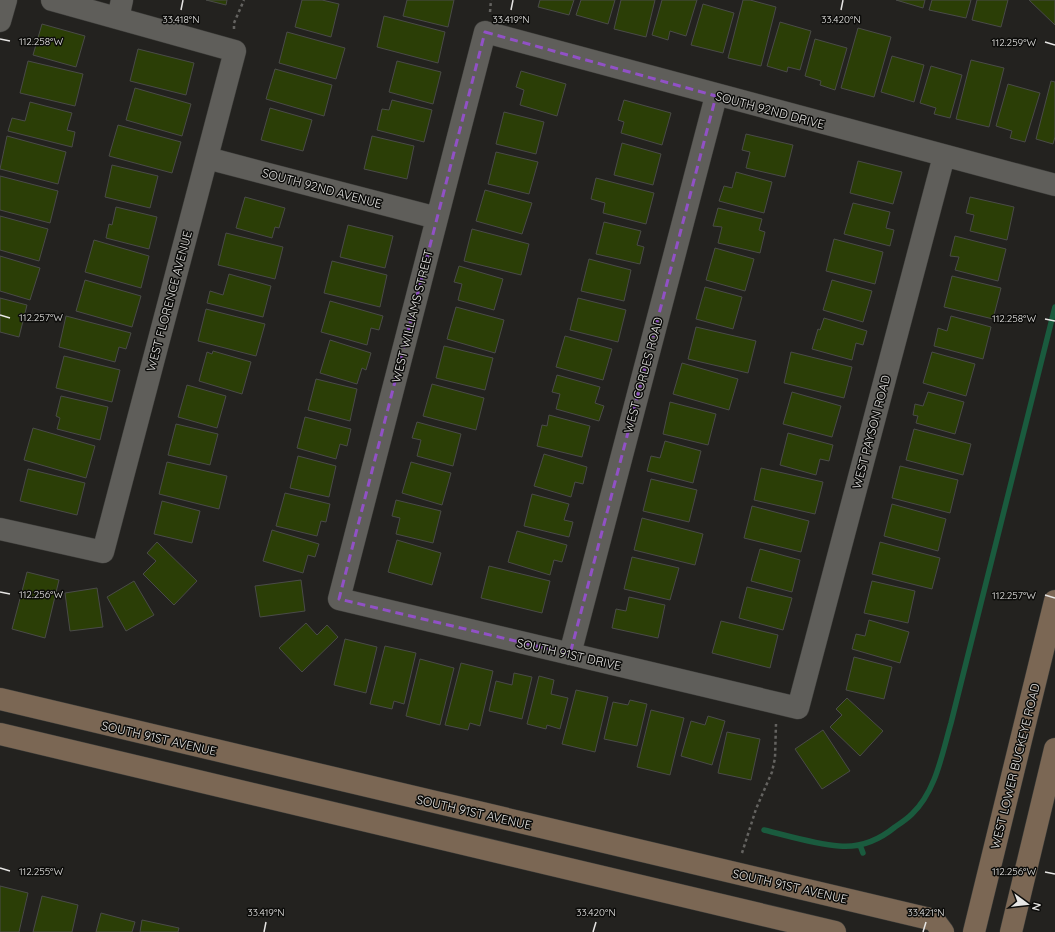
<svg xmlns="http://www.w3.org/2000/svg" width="1055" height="932" viewBox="0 0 1055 932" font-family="Quicksand,sans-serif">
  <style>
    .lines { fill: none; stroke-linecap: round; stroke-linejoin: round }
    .stream { stroke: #1a5b3e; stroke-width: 5.5 }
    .building { fill: #2b3e06; stroke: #4a4b48 }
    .minor-casing { stroke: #3c3c39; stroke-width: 23 }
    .secondary-casing { stroke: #3c3c39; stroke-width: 23 }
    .path { stroke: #646360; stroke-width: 2.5; stroke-dasharray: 3 3; stroke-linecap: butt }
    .minor { stroke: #5f5e5a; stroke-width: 22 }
    .secondary { stroke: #7b6754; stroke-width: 22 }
    .marked { fill: none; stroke: #9151c6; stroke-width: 3; stroke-dasharray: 8 5; stroke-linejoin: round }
    .ticks { fill: none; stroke: #e7e6e4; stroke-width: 1.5 }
    .labels { text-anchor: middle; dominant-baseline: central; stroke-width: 3; stroke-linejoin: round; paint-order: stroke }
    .street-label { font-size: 12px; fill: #e7e6e4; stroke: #0c0c0a }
    .ticks-label { font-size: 10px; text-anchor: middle; fill: #e7e6e4; stroke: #0c0c0a; stroke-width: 3; stroke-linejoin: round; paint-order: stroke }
  </style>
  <rect width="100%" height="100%" fill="#23221f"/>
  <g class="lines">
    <path class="stream" d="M764,830C789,836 814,844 839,846C860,848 879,840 895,827C901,823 907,819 912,814C936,791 942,754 951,723L1055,307
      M860,845L863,853"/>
  </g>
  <path class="building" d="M206,0H227L226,5Z
    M302,0H322L339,4L331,37L295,27Z
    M407,0H454L448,27L403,16Z
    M540,0H574L569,15L538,7Z
    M581,0H615L608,24L576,15Z
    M621,0H655L646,37L614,29Z
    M662,0H697L686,36L670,31L668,40L652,35Z
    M743,0H750L776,7L761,66L728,58Z
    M896,0H925L923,8Z
    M932,0H971L966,18L929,10Z
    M977,0H1008L1001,27L972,20Z
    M1029,0H1055V25Z
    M703,4L734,13L723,53L691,45Z
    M384,16L445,32L438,63L377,47Z
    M780,22L811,31L800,70L788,67L787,72L767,66Z
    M42,24L85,36L76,67L33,55Z
    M858,28L891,37L874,97L841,88Z
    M287,32L345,48L336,79L279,63Z
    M815,39L847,48L835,90L820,85L821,81L805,76Z
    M138,49L194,63L186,95L130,81Z
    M892,56L924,65L914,102L881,92Z
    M971,60L1004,68L989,127L956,119Z
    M28,61L83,74L75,106L20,93Z
    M397,61L441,72L433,104L389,92Z
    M931,66L962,75L950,118L934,114L936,108L920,103Z
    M275,69L332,85L324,116L266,99Z
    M521,71L566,84L557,116L520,105L524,90L516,87Z
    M1051,81L1055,82V137L1053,144L1036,139Z
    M1008,84L1040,93L1025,142L1010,138L1012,131L996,126Z
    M135,88L191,104L182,136L126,120Z
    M392,100L432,110L424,142L377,130L382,109L389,110Z
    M624,100L671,113L662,145L621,133L624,122L618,120Z
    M30,102L72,113L67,130L75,132L72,147L8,131L12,118L25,121Z
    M270,108L312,120L303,151L261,140Z
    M504,112L544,122L536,154L496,144Z
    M118,125L181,142L172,173L109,156Z
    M746,134L793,145L785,177L746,168L750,152L742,150Z
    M7,136L66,152L58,184L0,169Z
    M372,136L414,146L407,179L364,169Z
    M622,143L661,154L653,185L614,175Z
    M496,152L538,162L529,194L488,184Z
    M858,161L902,172L893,204L850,193Z
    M112,165L158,176L150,208L105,197Z
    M736,172L772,182L764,213L719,201L724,186L732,188Z
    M0,176L58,191L50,223L0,210Z
    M596,178L654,193L646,224L603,213L605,203L591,199Z
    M485,190L532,203L522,234L476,221Z
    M245,197L285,208L279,228L275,227L272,238L236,228Z
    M970,197L1014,207L1007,240L970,231L974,215L966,213Z
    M853,203L890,212L886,228L894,230L890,246L844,234Z
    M116,207L157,217L149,249L106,238L109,224L112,225Z
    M718,208L762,219L759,230L765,232L760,253L718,243L722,227L713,226Z
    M0,216L48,229L39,261L0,250Z
    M604,222L641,231L637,245L644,247L640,264L596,254Z
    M348,225L393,236L385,268L340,257Z
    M472,229L529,244L521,275L464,261Z
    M226,233L283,247L275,279L218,265Z
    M955,236L1006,249L998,281L955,270L959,257L950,256Z
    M834,239L883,252L875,284L826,271Z
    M94,240L149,256L141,288L85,272Z
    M715,248L754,259L745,291L706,280Z
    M0,256L40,268L30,300L0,291Z
    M589,259L631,270L624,301L581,291Z
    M332,261L387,275L380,307L324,293Z
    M459,266L503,279L494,310L458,300L462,284L454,282Z
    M229,274L271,286L263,317L207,303L210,291L223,295Z
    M952,276L1001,288L993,319L944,307Z
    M85,280L141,296L132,327L76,311Z
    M832,280L872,291L863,322L823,310Z
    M705,287L742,297L733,329L696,319Z
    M0,298L27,305L19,337L0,332Z
    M578,298L626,310L618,342L570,330Z
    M330,301L383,316L379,330L371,328L367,345L321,332Z
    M456,307L504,320L495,353L447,339Z
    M206,309L265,324L256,356L198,341Z
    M66,316L131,333L126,349L119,347L115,362L59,347Z
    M951,316L991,327L983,359L934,346L938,328L947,331Z
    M824,318L867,331L863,345L856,343L852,360L812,349L818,329L820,330Z
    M696,327L756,341L748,373L688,359Z
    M565,336L612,349L603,380L556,367Z
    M330,340L371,353L366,370L362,368L357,384L320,373Z
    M444,346L493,358L485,390L436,378Z
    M213,351L251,362L242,394L199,381L207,352L212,354Z
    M791,352L852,367L844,398L784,383Z
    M932,352L975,364L966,396L923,383Z
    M64,356L120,370L112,402L56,388Z
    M682,363L738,379L729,410L673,394Z
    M557,375L600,387L595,403L604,406L599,421L556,409L560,394L552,392Z
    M316,379L357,389L350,421L308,410Z
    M432,384L484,398L476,430L423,416Z
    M187,385L226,396L217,428L178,417Z
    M792,392L841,406L832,437L783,424Z
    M928,392L964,402L955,434L916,423L918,416L913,415L915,404L923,406Z
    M61,396L108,407L100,440L57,429L60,418L56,416Z
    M670,402L716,414L708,445L663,434Z
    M549,415L590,426L582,457L537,446L542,425L547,426Z
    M305,417L351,429L347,446L340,444L336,459L297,448Z
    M417,422L461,434L453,466L417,456L421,440L412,438Z
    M176,424L218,434L210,465L168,455Z
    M33,428L95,446L86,478L24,460Z
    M914,429L971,444L963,475L906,460Z
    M788,433L833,445L829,461L820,459L816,475L780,465Z
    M665,441L701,451L693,483L647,471L651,456L660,458Z
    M544,454L587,467L583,484L575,482L571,497L534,486Z
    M298,456L336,466L329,497L290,488Z
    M167,462L227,476L219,509L159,494Z
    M411,462L451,473L442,505L402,493Z
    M900,466L958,480L950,513L892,498Z
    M761,468L823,482L815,514L754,500Z
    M28,469L85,483L77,515L20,501Z
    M651,479L697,490L689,522L643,511Z
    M285,493L330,504L326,522L321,521L317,536L276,526Z
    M532,494L569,504L564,520L573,522L569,537L524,526Z
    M396,500L441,511L433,543L396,534L400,518L392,516Z
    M162,501L200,511L192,543L154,534Z
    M892,504L946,519L938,551L884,536Z
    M752,506L809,521L801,552L744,538Z
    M642,518L703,534L695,565L634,550Z
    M272,530L319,544L315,557L308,555L303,573L263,561Z
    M517,531L567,545L562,562L554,560L550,575L508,562Z
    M397,540L441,553L432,585L388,572Z
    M157,542L197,581L174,605L143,574L156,561L147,553Z
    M880,542L940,558L932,589L872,574Z
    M760,549L800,560L792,592L751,581Z
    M632,557L679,568L670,600L624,589Z
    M489,566L550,581L542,613L481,598Z
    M27,572L59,580L45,638L12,629Z
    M301,580L305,611L260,617L255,586Z
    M134,581L154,615L126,631L107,597Z
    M872,581L915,591L908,623L864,613Z
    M747,587L792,598L783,630L739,618Z
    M97,588L103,627L70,631L65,593Z
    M629,597L665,605L658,638L612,628L616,609L626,611Z
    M869,620L909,632L900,663L852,649L856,634L865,636Z
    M721,621L778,635L770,668L712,653Z
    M306,623L317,635L327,625L338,637L302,672L279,648Z
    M345,639L377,647L366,693L334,685Z
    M385,646L416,653L404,704L394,701L392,709L370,704Z
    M854,657L892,667L884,699L846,690Z
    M420,659L454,668L440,725L406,716Z
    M461,663L493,671L480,726L470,723L468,730L445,725Z
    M514,673L532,677L522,719L489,711L496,681L512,685Z
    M539,676L554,680L551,694L568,698L560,729L547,725L546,729L527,724Z
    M576,690L608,697L595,752L562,744Z
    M847,698L883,731L860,756L830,727L842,715L836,709Z
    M630,700L647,704L637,746L604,739L613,702L628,705Z
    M651,710L684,718L670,775L637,767Z
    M708,716L725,721L712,765L681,756L691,721L705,725Z
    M823,730L850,771L822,789L795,749Z
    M727,732L760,739L751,780L718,773Z
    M0,886L28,893L19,932H0Z
    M42,896L78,905L72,932H33Z
    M101,913L135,922L132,932H96Z
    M142,920L179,928L178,932H140Z"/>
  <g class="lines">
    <defs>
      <path id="minor" d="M118,18L122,0
        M0,21L6,0
        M944,156L798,708L339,599L485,32C675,84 865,135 1055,185
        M207,158L437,218
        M0,529L103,552L235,51L52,0
        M570,654L716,96"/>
      <path id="secondary" d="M0,699L934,920L943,932
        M0,734L835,932
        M974,932L1055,601
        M1011,932L1055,749"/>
    </defs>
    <use href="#minor" class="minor-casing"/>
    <use href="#secondary" class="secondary-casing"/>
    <path class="path" d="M490,12L491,0
      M234,29V23L244,0
      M742,853L756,809L772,772L775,758L776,724"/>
    <use href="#minor" class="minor"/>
    <use href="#secondary" class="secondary"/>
  </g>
  <path class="marked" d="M485,32L716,96L570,654L339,599Z"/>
  <path class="ticks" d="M181,10L183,0M511,10L513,0M841,10L843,0M0,39L10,41M1045,42L1055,45M0,315L10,318M1045,319L1055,321M0,592L10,594M1045,595L1055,598M0,868L10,871M1045,872L1055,874M264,932L266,922M593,932L596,922M923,932L926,922"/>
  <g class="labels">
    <g class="street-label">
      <text transform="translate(770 110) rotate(15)">SOUTH 92ND DRIVE</text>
      <text transform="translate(322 188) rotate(15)">SOUTH 92ND AVENUE</text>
      <text transform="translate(169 301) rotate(-75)">WEST FLORENCE AVENUE</text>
      <text transform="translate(412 316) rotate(-76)">WEST WILLIAMS STREET</text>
      <text transform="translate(643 375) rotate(-75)">WEST CORDES ROAD</text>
      <text transform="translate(871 432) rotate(-75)">WEST PAYSON ROAD</text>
      <text transform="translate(569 654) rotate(13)">SOUTH 91ST DRIVE</text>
      <text transform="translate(159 738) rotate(13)">SOUTH 91ST AVENUE</text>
      <text transform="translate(1015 766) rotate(-76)">WEST LOWER BUCKEYE ROAD</text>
      <text transform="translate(474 812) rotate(13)">SOUTH 91ST AVENUE</text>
      <text transform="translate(790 886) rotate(13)">SOUTH 91ST AVENUE</text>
    </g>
  </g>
  <g class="ticks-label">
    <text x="181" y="23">33.418°N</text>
    <text x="511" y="23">33.419°N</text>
    <text x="841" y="23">33.420°N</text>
    <text x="41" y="45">112.258°W</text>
    <text x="1014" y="46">112.259°W</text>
    <text x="41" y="321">112.257°W</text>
    <text x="1014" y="322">112.258°W</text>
    <text x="41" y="598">112.256°W</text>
    <text x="1014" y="599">112.257°W</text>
    <text x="41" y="875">112.255°W</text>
    <text x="1014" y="875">112.256°W</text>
    <text x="266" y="916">33.419°N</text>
    <text x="596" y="916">33.420°N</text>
    <text x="926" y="916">33.421°N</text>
  </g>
  <g transform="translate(1027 904) rotate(105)" stroke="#0c0c0a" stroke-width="3" paint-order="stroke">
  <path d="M0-3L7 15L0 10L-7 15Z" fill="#e7e6e4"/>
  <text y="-6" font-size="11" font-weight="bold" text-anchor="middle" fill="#e7e6e4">N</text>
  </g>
</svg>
